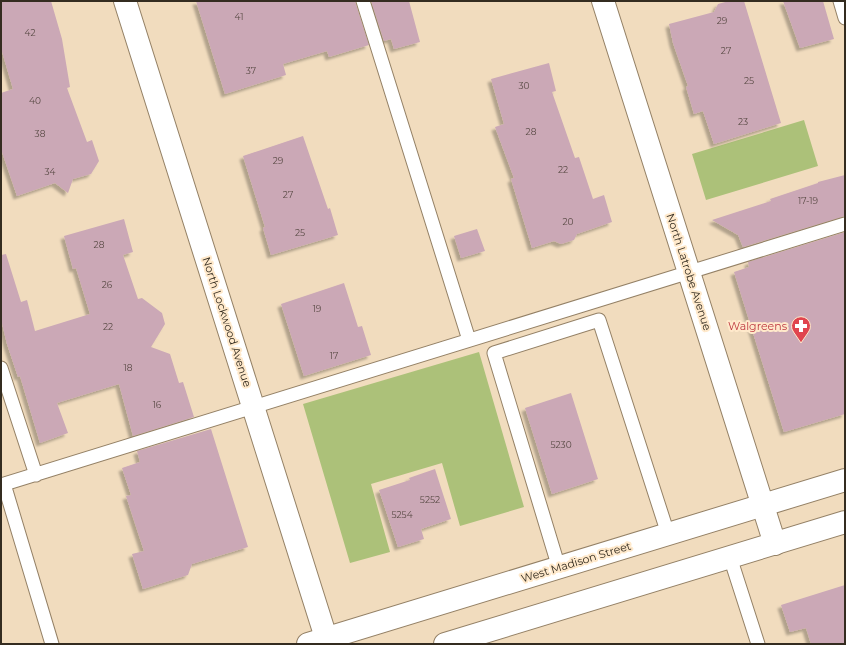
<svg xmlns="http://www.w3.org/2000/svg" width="846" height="645" viewBox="0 0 846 645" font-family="Montserrat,sans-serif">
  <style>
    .green { fill: #acc179 }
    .building { fill: #cba8b6; filter: url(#shadow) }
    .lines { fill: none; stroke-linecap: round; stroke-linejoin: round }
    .service-casing { stroke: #948166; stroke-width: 15 }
    .minor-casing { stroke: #948166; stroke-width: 24 }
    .secondary-casing { stroke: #948166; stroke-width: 24 }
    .service { stroke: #fff; stroke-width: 13 }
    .minor { stroke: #fff; stroke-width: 22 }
    .secondary { stroke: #fff; stroke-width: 22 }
    .labels { text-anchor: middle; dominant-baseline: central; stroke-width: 4; stroke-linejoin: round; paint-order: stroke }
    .number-label { font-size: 9px; fill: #5a4b46 }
    .street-label { font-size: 11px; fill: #342c20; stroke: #ffe9cb }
    .health-label { font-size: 11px; fill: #be3a42; stroke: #ffe9cb; text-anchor: end }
  </style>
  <defs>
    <filter id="shadow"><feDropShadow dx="-3.5" dy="3.5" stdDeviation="1" flood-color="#0004"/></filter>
  </defs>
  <rect width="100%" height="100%" fill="#f1dcbe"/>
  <path class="green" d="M804,120L818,166L706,200L692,154Z
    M479,352L524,507L460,526L442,463L371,484L390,552L350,563L303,404Z"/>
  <path class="building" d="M1,1H51L62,39L70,87L67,88L87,142L92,140L99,161L91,174L73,179L68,193L55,183L17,196L1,149V93L13,89L1,48Z
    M196,1H355L369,45L329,57L327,51L283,64L286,75L225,94Z
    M371,1H409L420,42L394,49L391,39L384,41Z
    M729,1H744L781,123L714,144L703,111L694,114L686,87L688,86L673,43L669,24L714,12L718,4Z
    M783,1H823L834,39L800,48Z
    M549,63L556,91L552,92L575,158L579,157L593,199L604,195L612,222L577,234L574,240L561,244L554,241L532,248L511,179L514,178L495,127L504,124L491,79Z
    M303,136L328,209L330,208L338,235L271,255L263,228L265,227L243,156Z
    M845,175V216L743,247L738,235L712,220L771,201L770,199L818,183V182Z
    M124,219L133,252L123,255L138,299L142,298L162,313L165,324L151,347L170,354L179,383L183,382L194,417L133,436L119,384L57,403L68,433L40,443L20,376L18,377L7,344L1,319V255L6,254L21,302L27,300L35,331L90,314L76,268L73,269L64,236Z
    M477,229L485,251L461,258L454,236Z
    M845,232V414L784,432L734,272L749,267L748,262Z
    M344,283L358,327L362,326L371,355L304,376L281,304Z
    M571,393L598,479L552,494L525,408Z
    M211,429L248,547L192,564L188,575L143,589L132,554L144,551L126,496L131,495L122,468L140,462L137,451Z
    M435,469L451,519L421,529L424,539L398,547L379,490L410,480L409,478Z
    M845,585V644H811L806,628L790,632L781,605Z"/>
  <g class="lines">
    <defs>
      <path id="service" d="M363,1L469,340
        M840,1L845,18
        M1,368L36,475
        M4,484L52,644
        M1,485L845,224
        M730,557L758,644
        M559,568L494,353L599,320L668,534"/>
      <path id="minor" d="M125,1L328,644
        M603,1L775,544"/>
      <path id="secondary" d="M308,644L845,480
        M445,644L845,522"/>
    </defs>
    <use href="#service" class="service-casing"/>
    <use href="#minor" class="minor-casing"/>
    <use href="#secondary" class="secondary-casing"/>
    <use href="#service" class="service"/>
    <use href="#minor" class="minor"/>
    <use href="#secondary" class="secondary"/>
  </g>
  <defs>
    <symbol id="pharmacy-pin" viewBox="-11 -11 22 30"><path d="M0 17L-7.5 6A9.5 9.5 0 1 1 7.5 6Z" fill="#e0444e" stroke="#ffe9cb"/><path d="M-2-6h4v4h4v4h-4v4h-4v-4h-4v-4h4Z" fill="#fff"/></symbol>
  </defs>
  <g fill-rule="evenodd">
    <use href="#pharmacy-pin" x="790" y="315" width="22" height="30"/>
  </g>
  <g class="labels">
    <g class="number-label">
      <text x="239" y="16">41</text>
      <text x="722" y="20">29</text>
      <text x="30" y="32">42</text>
      <text x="726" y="50">27</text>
      <text x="251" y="70">37</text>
      <text x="749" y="80">25</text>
      <text x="524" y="85">30</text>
      <text x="35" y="100">40</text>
      <text x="743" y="121">23</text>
      <text x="531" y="131">28</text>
      <text x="40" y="133">38</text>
      <text x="278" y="160">29</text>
      <text x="563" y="169">22</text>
      <text x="50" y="171">34</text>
      <text x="288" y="194">27</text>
      <text x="808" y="200">17-19</text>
      <text x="568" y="221">20</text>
      <text x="300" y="232">25</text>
      <text x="99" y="244">28</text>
      <text x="107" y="284">26</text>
      <text x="317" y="308">19</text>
      <text x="108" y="326">22</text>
      <text x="334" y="355">17</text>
      <text x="128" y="367">18</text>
      <text x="157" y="404">16</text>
      <text x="561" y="444">5230</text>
      <text x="430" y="499">5252</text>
      <text x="402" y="514">5254</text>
    </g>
    <g class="street-label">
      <text transform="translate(689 272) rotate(72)">North Latrobe Avenue</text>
      <text transform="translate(227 322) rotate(72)">North Lockwood Avenue</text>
      <text transform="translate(576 562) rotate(-17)">West Madison Street</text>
    </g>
    <g class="health-label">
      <text x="787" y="326">Walgreens</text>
    </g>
  </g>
  <rect width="846" height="645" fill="none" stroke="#342c20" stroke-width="4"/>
</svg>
